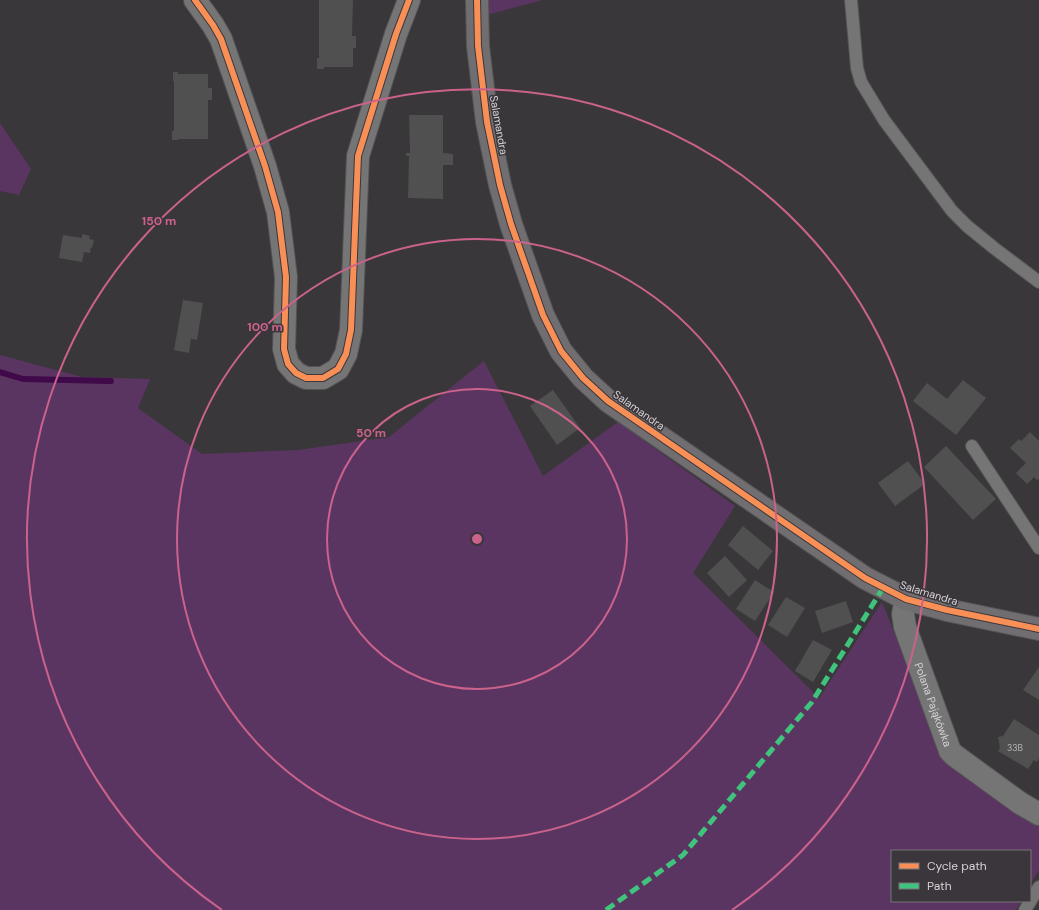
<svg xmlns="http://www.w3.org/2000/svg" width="1039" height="910" viewBox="0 0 1039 910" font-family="'DM Sans',sans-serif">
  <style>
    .green { fill: #5b3561 }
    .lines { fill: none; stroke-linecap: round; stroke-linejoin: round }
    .stream { stroke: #400949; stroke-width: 6 }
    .building { fill: #505050 }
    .lane-casing { stroke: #555455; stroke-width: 14 }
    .street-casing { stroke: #555455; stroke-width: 24 }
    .secondary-casing { stroke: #555455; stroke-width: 24 }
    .lane { stroke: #767576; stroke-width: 12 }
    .street { stroke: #767576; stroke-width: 22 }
    .secondary { stroke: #706e70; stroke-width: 22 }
    .quiet { stroke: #40c37c; stroke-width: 5; stroke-dasharray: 10 5; stroke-linecap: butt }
    .cycleway-casing { stroke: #3b363b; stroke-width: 8 }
    .cycleway { stroke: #f78f57; stroke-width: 6 }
    .ring { fill: none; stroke: #ca628c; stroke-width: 2 }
    .labels { text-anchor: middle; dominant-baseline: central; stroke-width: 3; stroke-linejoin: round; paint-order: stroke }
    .number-label { font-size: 9px; fill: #b4b2b4 }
    .street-label { font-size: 11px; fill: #d5d2d6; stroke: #3b363b }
    .centre { fill: #ca628c; stroke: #3b363b; stroke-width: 2 }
    .ring-label { font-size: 12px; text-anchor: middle; font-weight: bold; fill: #ca628c; stroke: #3b363b; stroke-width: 3; stroke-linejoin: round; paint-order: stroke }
  </style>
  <rect width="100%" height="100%" fill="#3a373a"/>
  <path class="green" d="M487,0H542L487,15Z
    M0,123L31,169L19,195L0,191Z
    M0,355L82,377L150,379L138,408L202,454L298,450L389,437L484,361L543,476L618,422L735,506L693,573L819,698L882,602L941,750L1039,821V870L1030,885V851H892V901H1021L1016,910H0Z"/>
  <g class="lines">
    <path class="stream" d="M0,372L23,379L111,381"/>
  </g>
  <path class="building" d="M319,0H353L352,36H356V48H353V67H324V69H317V58H319Z
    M173,72H178V74H208V88H212V100H208V139H178V140H172V131H174V81H173Z
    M409,115H443V153L453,154V165H443V199L408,198L409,156H406V153H410Z
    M82,234L90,236L89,239L94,240L92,248L91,247L90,253L84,252L82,262L59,258L63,235L82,238Z
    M183,300L203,303L197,340L191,339L189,353L174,350Z
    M963,380L986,398L956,435L913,401L927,383L947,399Z
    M553,390L580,428L557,445L530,406Z
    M1030,432L1039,441V479L1037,480L1034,477L1027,484L1016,473L1026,463L1010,448L1019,439L1021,441Z
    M946,446L996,499L973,520L924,467Z
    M908,461L925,484L895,506L878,483Z
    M743,526L773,551L758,570L728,545Z
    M725,556L747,580L729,597L707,573Z
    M755,580L774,592L755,621L736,609Z
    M786,597L805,608L787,637L768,625Z
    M846,601L853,622L822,633L815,611Z
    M813,640L832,650L813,682L795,671Z
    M1039,667V700L1023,690Z
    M1014,719L1039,735V758L1037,762L1034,760L1028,769L998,751L1000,748L998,737L1003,736Z"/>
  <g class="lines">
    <defs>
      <path id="lane" d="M851,0L857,68L861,82L884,120L952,211L967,226L994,248L1039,282
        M972,446L1039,548
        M1025,910L1039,887"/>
      <g id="street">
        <path d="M195,0L213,25L221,39L265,166L278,212L286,277L284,349L288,364L296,373L306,378H323L338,369L346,354L351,330L358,156L396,34L409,0"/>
        <path id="s1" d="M906,599L903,614L905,627L950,751L954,755L1020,803L1039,814"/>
      </g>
      <path id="secondary" d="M477,0L478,46L487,122L500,185L511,224L543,315L561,351L583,378L608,401L865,578L906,599L947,610L1039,629"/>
    </defs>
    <use href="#lane" class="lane-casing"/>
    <use href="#street" class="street-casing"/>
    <use href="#secondary" class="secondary-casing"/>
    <use href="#lane" class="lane"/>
    <use href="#street" class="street"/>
    <use href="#secondary" class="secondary"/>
    <path class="quiet" d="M606,910L683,855L812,702L883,588"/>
    <defs>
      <path id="cycleway" d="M195,0L213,25L221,39L265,166L278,212L286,277L284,349L288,364L296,373L306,378H323L338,369L346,354L351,330L358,156L396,34L409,0
        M477,0L478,46L487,122L500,185L511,224L543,315L561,351L583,378L608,401L865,578L906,599L947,610L1039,629"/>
    </defs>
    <use href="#cycleway" class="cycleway-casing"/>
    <use href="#cycleway" class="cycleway"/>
  </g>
  <g class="ring">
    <circle cx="477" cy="539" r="150"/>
    <circle cx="477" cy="539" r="300"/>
    <path d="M222 910A450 450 0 1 1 732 910"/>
  </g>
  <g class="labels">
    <g class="number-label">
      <text x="1015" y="748">33B</text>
    </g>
    <g class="street-label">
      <text transform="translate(499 125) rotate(80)">Salamandra</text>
      <text transform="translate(639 410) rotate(35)">Salamandra</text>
      <text transform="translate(929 593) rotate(17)">Salamandra</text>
      <text stroke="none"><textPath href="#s1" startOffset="111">Polana Pająkówka</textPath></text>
    </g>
  </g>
  <circle cx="477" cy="539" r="6" class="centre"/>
  <g class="ring-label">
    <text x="159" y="225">150 m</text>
    <text x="265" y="331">100 m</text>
    <text x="371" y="437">50 m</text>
  </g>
  <rect x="891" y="850" width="140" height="52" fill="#3b363b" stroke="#797479"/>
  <rect x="899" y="863" width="20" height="6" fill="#f78f57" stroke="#797479"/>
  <text x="927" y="870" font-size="12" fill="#d5d2d6">Cycle path</text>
  <rect x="899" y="883" width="20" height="6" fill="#40c37c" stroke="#797479"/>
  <text x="927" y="890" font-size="12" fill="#d5d2d6">Path</text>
</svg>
